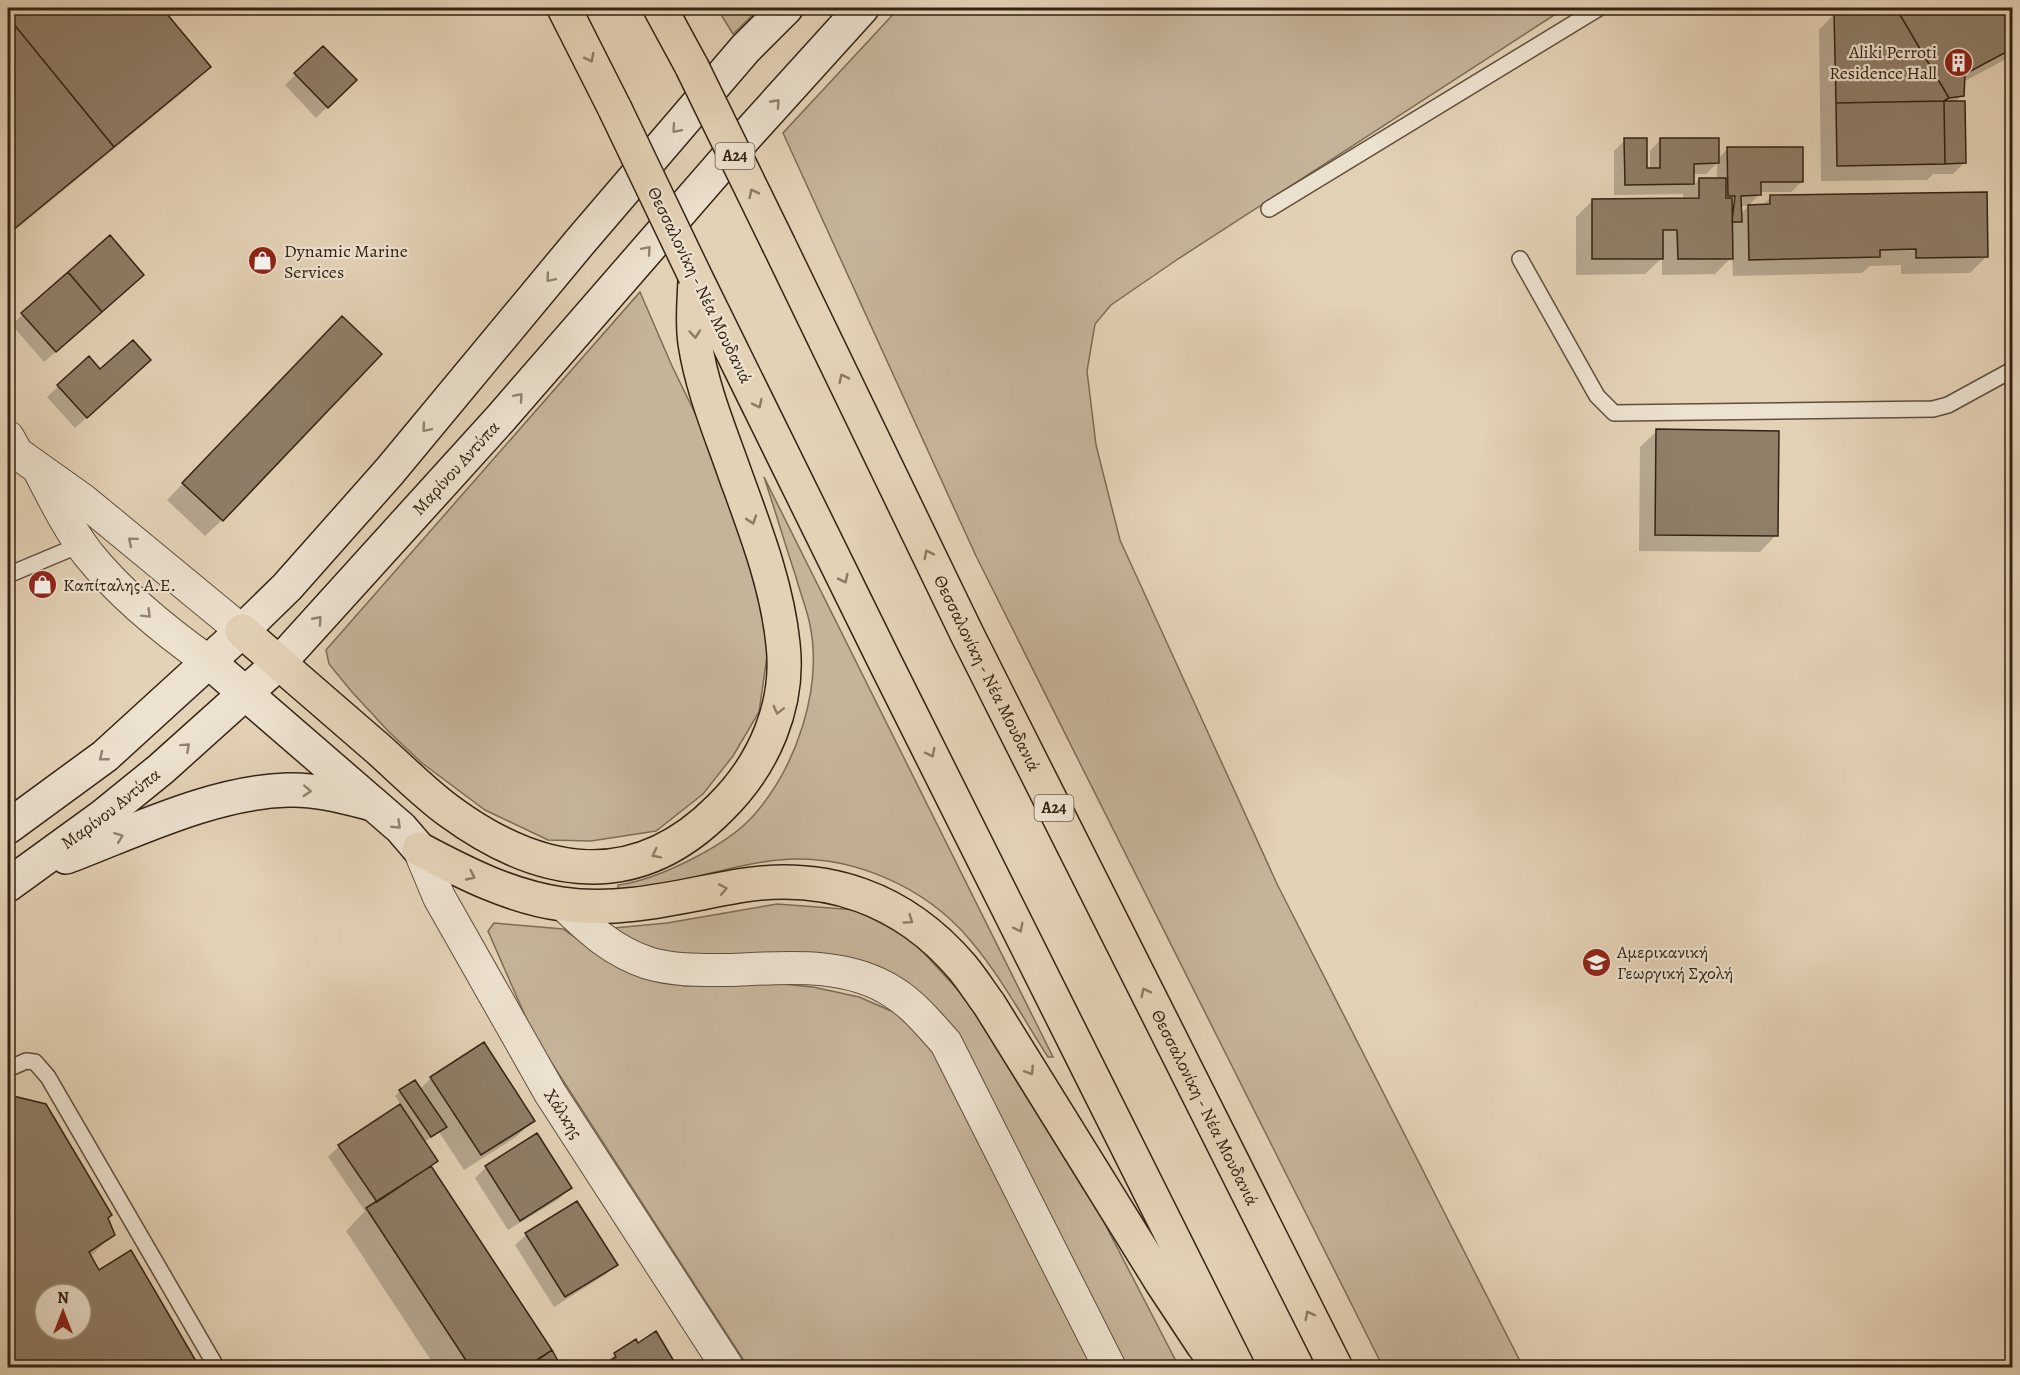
<svg xmlns="http://www.w3.org/2000/svg" width="2020" height="1375" viewBox="0 0 2020 1375" font-family="Alegreya,serif">
  <style>
    .green { fill: #c6b49a; stroke: #7c6c56; stroke-width: 1.5 }
    .shadow { fill: #0003; fill-rule: evenodd }
    .building { fill: #8f7e68; stroke: #332313; stroke-width: 1.5; fill-rule: evenodd }
    .lines { fill: none; stroke-linecap: round; stroke-linejoin: round }
    .lane-casing { stroke: #5f4f3c; stroke-width: 18 }
    .street-casing { stroke: #5f4f3c; stroke-width: 34 }
    .secondary-casing { stroke: #332313; stroke-width: 36 }
    .highway-casing { stroke: #332313; stroke-width: 36 }
    .lane { stroke: #ede2d0; stroke-width: 15 }
    .street { stroke: #ede2d0; stroke-width: 32 }
    .secondary { stroke: #ede2d0; stroke-width: 33 }
    .highway { stroke: #e4d2b6; stroke-width: 33 }
    .highway-bridge-casing { stroke: #332313; stroke-width: 36; stroke-linecap: butt }
    .highway-bridge { stroke: #e4d2b6; stroke-width: 33 }
    .oneway { stroke: #8c7a64 }
    .oneway2 { stroke: #908272 }
    .labels { text-anchor: middle; dominant-baseline: central; stroke-width: 4.5; stroke-linejoin: round; paint-order: stroke }
    .shield { fill: #ede2d0; stroke: #6b5c4c; stroke-width: 1.5 }
    .shield-label { font-size: 16px; font-weight: bold; fill: #332313 }
    .poi-label { font-size: 18px; fill: #332313; stroke: #ede2d0; text-anchor: start }
    .street-label { font-size: 18px; fill: #332313; stroke: #ede2d0 }
  </style>
  <rect width="100%" height="100%" fill="#e4d2b6"/>
  <filter id="stains"><feTurbulence type="fractalNoise" baseFrequency=".00333" numOctaves="4"/><feColorMatrix values="0 0 0 0 .2 0 0 0 0 .09 0 0 0 0 .02 0 0 0 .5 -.17"/></filter>
  <radialGradient id="worn" r=".72"><stop offset=".6" stop-color="#630" stop-opacity="0"/><stop offset="1" stop-color="#630" stop-opacity=".3"/></radialGradient>
  <path class="green" d="M717,8H760L733,34Z
    M899,8H1565L1178,259L1111,305L1095,324L1087,371L1096,445L1120,540L1278,886L1523,1367H1383L976,556L783,133Z
    M640,292L672,366L713,450L760,589L768,649L759,712L733,756L703,794L656,831L591,841L548,840L485,810L422,763L389,732L352,692L329,664L326,650Z
    M764,477L1053,1057H1048C1023,1018 1000,975 970,940C925,886 849,853 779,860C752,862 725,870 699,876C672,883 645,888 618,891V885C657,880 727,846 754,815C796,767 823,689 810,625C807,609 800,593 796,577C785,544 775,510 764,477Z
    M777,904L857,910L912,940L969,1002L1077,1170L1179,1367H1126L1030,1184L896,983L699,956H664L603,929L667,923Z
    M494,923L563,929L599,954L667,982L685,986L772,983L813,987L859,997L896,1013L923,1034L939,1056L1097,1367H748L533,1034L488,931Z"/>
  <path class="shadow" d="M8,8H160L209,67L188,88L8,236Z
    M1844,8H2012V56L1963,82L1962,95L1955,103L1964,163L1953,174H1933L1927,180L1821,181L1819,30L1835,13Z
    M323,48L355,80L316,118L285,85Z
    M1625,140L1646,169H1650V151L1660,140L1717,159L1728,149L1802,181L1791,192H1759V195L1748,206H1740V215L1748,206H1762L1771,197L1987,256L1970,273L1901,274V265L1870,266L1862,273L1733,276L1732,257L1715,274L1662,275V258L1645,274L1576,275V217L1592,201L1683,200V194L1614,195V151ZM1717,163V179H1699L1693,186V174H1706Z
    M131,286L44,362L12,325L23,314Z
    M326,335L222,520L205,536L167,500Z
    M88,358L100,372L138,371L75,428L47,397Z
    M1657,431L1776,535L1760,552L1639,551L1640,447Z
    M431,1078L533,1121L516,1137L464,1170L439,1132L424,1142L436,1161L430,1168L560,1368H436L346,1231L365,1211L328,1157L339,1146L401,1105L395,1096L400,1091L419,1090Z
    M9,1097L106,1219L113,1234L90,1257L98,1272L199,1368H8V1098ZM45,1294H81V1330H45Z
    M486,1167L570,1188L559,1199L508,1230L475,1178Z
    M526,1235L616,1265L605,1275L554,1307L515,1245Z
    M638,1345L601,1368L615,1354Z"/>
  <path class="building" d="M8,8H162L211,67L114,147L8,17Z
    M1841,8H1896L1949,98L1944,101L1836,103L1834,12Z
    M1896,8H2012V49L1965,74L1964,96L1949,98Z
    M8,17L114,147L8,234Z
    M323,46L357,80L328,108L294,73Z
    M1944,101L1945,164L1837,166L1836,103Z
    M1944,101H1965L1966,163L1945,164Z
    M1624,138H1647V168H1660V138H1719V163L1694,164V184L1625,185Z
    M1727,147H1803V182H1761V195L1741,196L1742,222H1732L1735,196H1728Z
    M1699,178H1726V198H1732L1733,259H1678L1677,230H1663V259H1592V199L1699,198Z
    M1987,192L1988,257L1916,258V249L1880,250V257L1749,260L1748,205L1770,204V195Z
    M110,235L144,275L102,312L68,272Z
    M68,272L102,312L56,352L21,313Z
    M342,316L382,354L223,521L182,483Z
    M133,340L151,360L87,418L57,385L89,356L100,369Z
    M1656,429L1779,431L1778,536L1655,535Z
    M484,1042L535,1121L481,1155L430,1077Z
    M415,1080L447,1127L431,1137L399,1090Z
    M9,1095L46,1104L112,1215L108,1218L115,1235L89,1252L99,1270L131,1250L200,1368H8V1096ZM45,1294H81V1330H45Z
    M400,1104L438,1161L377,1202L338,1145Z
    M537,1133L572,1188L520,1221L485,1166Z
    M431,1166L552,1350L526,1368H471L366,1208Z
    M577,1201L618,1265L565,1297L525,1233Z
    M656,1331L678,1368H599L616,1357L614,1353L636,1339L638,1343Z
    M552,1350L562,1368H526V1367Z"/>
  <g class="lines">
    <defs>
      <path id="lane" d="M1269,209L1599,8
        M1520,259L1597,396L1614,413L1933,409L1948,405L2012,370
        M8,575L82,544
        M8,1069L26,1061L35,1062L48,1077L217,1368"/>
      <g id="street">
        <path d="M8,437L17,453L83,500L242,631"/>
        <path d="M41,474C55,501 69,529 88,554C122,596 165,631 209,662"/>
        <path id="s1" d="M419,849L439,897L550,1093L728,1368"/>
        <path d="M563,904C589,929 612,951 648,963C675,971 702,970 729,970C784,968 845,961 893,992C914,1005 930,1025 946,1043L1110,1368"/>
      </g>
      <g id="secondary">
        <path d="M209,662L401,828L419,849"/>
        <path d="M8,827L105,756L242,631L287,587L389,472L579,243L745,49L786,8"/>
        <path d="M66,857C135,831 213,792 288,790C317,789 345,797 373,804"/>
        <path id="s2" d="M8,885L103,816L161,769L279,663L501,418L747,135L862,8"/>
      </g>
      <g id="highway">
        <path d="M564,8L615,109"/>
        <path d="M660,8L692,67"/>
        <path id="s3" d="M779,245L967,634L1336,1368"/>
        <path d="M695,276L883,658L1238,1368"/>
        <path d="M242,631C287,670 331,708 376,747C400,768 423,792 449,811C540,878 635,894 720,808C764,765 790,705 783,644C777,585 755,529 735,474C720,431 702,389 695,343C692,323 694,302 695,281"/>
        <path d="M419,849C464,873 511,897 562,904C621,913 681,896 738,886C827,871 904,899 962,967C972,979 980,992 989,1004L1162,1283L1203,1345L1221,1368"/>
      </g>
    </defs>
    <use href="#lane" class="lane-casing"/>
    <use href="#street" class="street-casing"/>
    <use href="#secondary" class="secondary-casing"/>
    <use href="#highway" class="highway-casing"/>
    <use href="#lane" class="lane"/>
    <use href="#street" class="street"/>
    <use href="#secondary" class="secondary"/>
    <use href="#highway" class="highway"/>
    <defs>
      <path id="highway-bridge" d="M692,67L779,245
        M615,109L695,276"/>
    </defs>
    <use href="#highway-bridge" class="highway-bridge-casing"/>
    <use href="#highway-bridge" class="highway-bridge"/>
  </g>
  <defs><path id="oneway-chevron" d="M-2-3.5L2.5 0L-2 3.5" fill="none" stroke-width="1.6" stroke-linecap="round" stroke-linejoin="round" transform="scale(1.5)"/></defs>
  <g class="oneway">
    <use href="#oneway-chevron" transform="translate(590 58) rotate(63)"/>
    <use href="#oneway-chevron" transform="translate(753 193) rotate(-116)"/>
    <use href="#oneway-chevron" transform="translate(695 334) rotate(85)"/>
    <use href="#oneway-chevron" transform="translate(843 378) rotate(-116)"/>
    <use href="#oneway-chevron" transform="translate(758 404) rotate(64)"/>
    <use href="#oneway-chevron" transform="translate(752 520) rotate(71)"/>
    <use href="#oneway-chevron" transform="translate(928 554) rotate(-116)"/>
    <use href="#oneway-chevron" transform="translate(844 579) rotate(64)"/>
    <use href="#oneway-chevron" transform="translate(778 710) rotate(104)"/>
    <use href="#oneway-chevron" transform="translate(931 753) rotate(63)"/>
    <use href="#oneway-chevron" transform="translate(656 854) rotate(153)"/>
    <use href="#oneway-chevron" transform="translate(471 876) rotate(25)"/>
    <use href="#oneway-chevron" transform="translate(723 889) rotate(-11)"/>
    <use href="#oneway-chevron" transform="translate(909 920) rotate(35)"/>
    <use href="#oneway-chevron" transform="translate(1019 928) rotate(63)"/>
    <use href="#oneway-chevron" transform="translate(1145 992) rotate(-117)"/>
    <use href="#oneway-chevron" transform="translate(1030 1071) rotate(58)"/>
    <use href="#oneway-chevron" transform="translate(1309 1315) rotate(-117)"/>
  </g>
  <g class="oneway2">
    <use href="#oneway-chevron" transform="translate(776 103) rotate(-48)"/>
    <use href="#oneway-chevron" transform="translate(676 129) rotate(131)"/>
    <use href="#oneway-chevron" transform="translate(647 250) rotate(-49)"/>
    <use href="#oneway-chevron" transform="translate(550 278) rotate(130)"/>
    <use href="#oneway-chevron" transform="translate(519 397) rotate(-49)"/>
    <use href="#oneway-chevron" transform="translate(426 428) rotate(130)"/>
    <use href="#oneway-chevron" transform="translate(132 541) rotate(-140)"/>
    <use href="#oneway-chevron" transform="translate(147 614) rotate(45)"/>
    <use href="#oneway-chevron" transform="translate(318 620) rotate(-48)"/>
    <use href="#oneway-chevron" transform="translate(186 747) rotate(-42)"/>
    <use href="#oneway-chevron" transform="translate(103 757) rotate(141)"/>
    <use href="#oneway-chevron" transform="translate(307 791) rotate(3)"/>
    <use href="#oneway-chevron" transform="translate(397 825) rotate(44)"/>
    <use href="#oneway-chevron" transform="translate(119 837) rotate(-21)"/>
  </g>
  <defs>
    <symbol id="building-disc" viewBox="-11 -11 22 22"><circle r="9.5" fill="#8f2418" stroke="#ede2d0"/><path d="M-4-6H4V6H1V3H-1V6H-4ZM-2.5-4.3h1.7v1.8h-1.7ZM.8-4.3h1.7v1.8H.8ZM-2.5-1h1.7V.8h-1.7ZM.8-1h1.7V.8H.8Z" fill="#fff"/></symbol>
    <symbol id="shop-disc" viewBox="-11 -11 22 22"><circle r="9.5" fill="#8f2418" stroke="#ede2d0"/><path d="M-5-2.5h2.3a2.7 3.5 0 0 1 5.4 0H5L5.5 6h-11ZM-1.5-2.5h3a1.5 2.3 0 0 0-3 0Z" fill="#fff"/></symbol>
    <symbol id="university-disc" viewBox="-11 -11 22 22"><circle r="9.5" fill="#8f2418" stroke="#ede2d0"/><path d="M0-5L7-2L0 1L-7-2ZM-4 1L0 2.5L4 1V4Q0 6-4 4Z" fill="#fff"/></symbol>
  </defs>
  <g fill-rule="evenodd">
    <use href="#building-disc" x="1942" y="46" width="33" height="33"/>
    <use href="#shop-disc" x="246" y="244" width="33" height="33"/>
    <use href="#shop-disc" x="26" y="568" width="33" height="33"/>
    <use href="#university-disc" x="1580" y="946" width="33" height="33"/>
  </g>
  <g class="labels">
    <g class="shield">
      <rect x="715.5" y="143" width="39" height="26" rx="4.5"/>
      <rect x="1034.5" y="795" width="39" height="26" rx="4.5"/>
    </g>
    <g class="shield-label">
      <text x="735" y="156">Α24</text>
      <text x="1054" y="808">Α24</text>
    </g>
    <g class="poi-label">
      <text x="1937" y="52" text-anchor="end">Aliki Perroti<tspan x="1937" dy="21">Residence Hall</tspan></text>
      <text x="284" y="251">Dynamic Marine<tspan x="284" dy="21">Services</tspan></text>
      <text x="63" y="585">Καπίταλης Α.Ε.</text>
      <text x="1617" y="952">Αμερικανική<tspan x="1617" dy="21">Γεωργική Σχολή</tspan></text>
    </g>
    <g class="street-label">
      <text transform="translate(700 285) rotate(64)">Θεσσαλονίκη - Νέα Μουδανιά</text>
      <text stroke="none"><textPath href="#s2" startOffset="614">Μαρίνου Αντύπα</textPath></text>
      <text stroke="none"><textPath href="#s3" startOffset="476">Θεσσαλονίκη - Νέα Μουδανιά</textPath></text>
      <text stroke="none"><textPath href="#s2" startOffset="128">Μαρίνου Αντύπα</textPath></text>
      <text stroke="none"><textPath href="#s3" startOffset="962">Θεσσαλονίκη - Νέα Μουδανιά</textPath></text>
      <text stroke="none"><textPath href="#s1" startOffset="302">Χάλκης</textPath></text>
    </g>
  </g>
  <rect width="2020" height="1375" fill="none" stroke="#e4d2b6" stroke-width="30"/>
  <rect x="9" y="9" width="2002" height="1357" fill="none" stroke="#332313" stroke-width="3"/>
  <rect x="15" y="15" width="1990" height="1345" fill="none" stroke="#332313" stroke-width="1.5"/>
  <g transform="translate(63 1312)"><circle r="28" fill="#ede2d0" stroke="#a39684" stroke-width="1.5"/>
  <path d="M0-4.5L10 22L0 15L-10 22Z" fill="#8f2418"/>
  <text y="-9" font-size="16" font-weight="bold" text-anchor="middle" fill="#332313">N</text>
  </g>
  <rect width="100%" height="100%" filter="url(#stains)"/>
  <rect width="100%" height="100%" fill="url(#worn)"/>
</svg>
